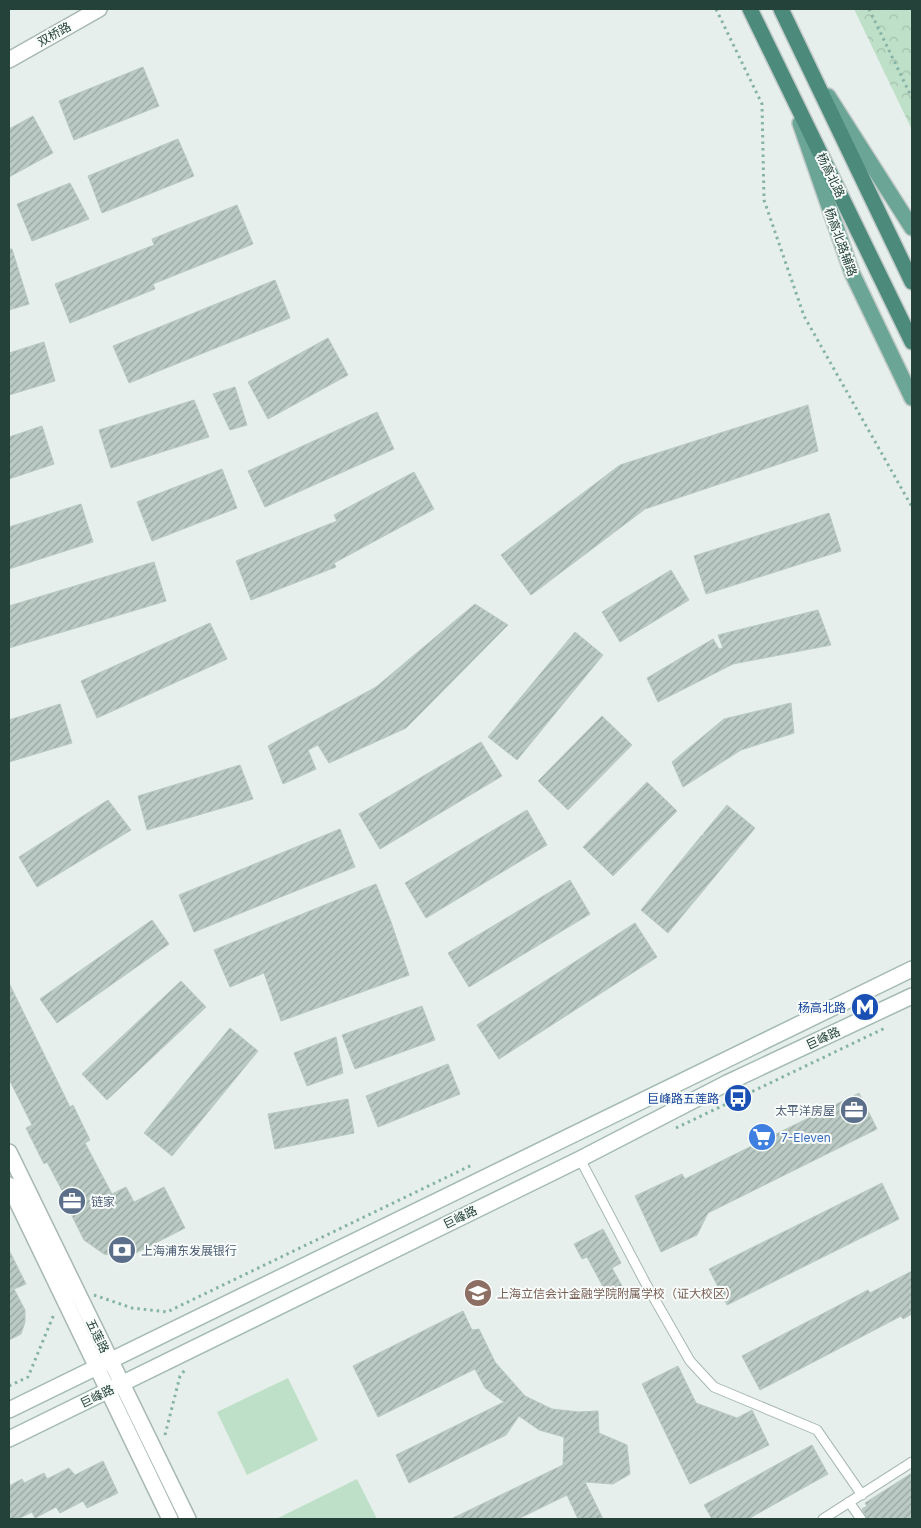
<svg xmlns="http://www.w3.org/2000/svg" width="921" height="1528" viewBox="0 0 921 1528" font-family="Inter,'Noto Sans SC',sans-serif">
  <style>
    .grass { fill: #bfe0c8 }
    .park { fill: url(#park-crowns) }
    .building { fill: url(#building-hatch); stroke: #b8c9c2 }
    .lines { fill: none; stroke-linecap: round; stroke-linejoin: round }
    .service-casing { stroke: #a8b8b2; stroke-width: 11 }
    .tertiary-casing { stroke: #a8b8b2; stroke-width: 18 }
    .secondary-casing { stroke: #a4bbb3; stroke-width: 18 }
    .primary-casing { stroke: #c2cac8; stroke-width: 18 }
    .trunk-casing { stroke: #c2cac8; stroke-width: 18 }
    .path { stroke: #86b3a5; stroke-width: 3; stroke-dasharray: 2.5 4; stroke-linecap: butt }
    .service { stroke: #fff; stroke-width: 9 }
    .tertiary { stroke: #fff; stroke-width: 15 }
    .secondary { stroke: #fff; stroke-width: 15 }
    .primary { stroke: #6aa596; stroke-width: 15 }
    .trunk { stroke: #4c8a7c; stroke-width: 15 }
    .labels { text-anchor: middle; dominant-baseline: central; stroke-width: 4; stroke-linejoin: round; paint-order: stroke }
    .street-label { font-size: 12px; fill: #24423a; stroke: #f7fbf9 }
    .transit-label { font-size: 12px; fill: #164399; stroke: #f7fbf9; text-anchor: end }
    .service-label { font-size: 12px; fill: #4e5e75; stroke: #f7fbf9; text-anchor: start }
    .shop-label { font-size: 12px; fill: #366cbe; stroke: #f7fbf9; text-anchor: start }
    .education-label { font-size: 12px; fill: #785e54; stroke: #f7fbf9; text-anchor: start }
  </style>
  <defs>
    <pattern id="park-crowns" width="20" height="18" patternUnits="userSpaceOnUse" patternTransform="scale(1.25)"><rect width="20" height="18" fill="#bfe0c8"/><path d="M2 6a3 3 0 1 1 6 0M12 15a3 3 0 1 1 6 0" fill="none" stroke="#a4c1ad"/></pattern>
    <pattern id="building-hatch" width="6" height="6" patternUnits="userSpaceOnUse" patternTransform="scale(1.25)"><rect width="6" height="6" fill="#bbcac4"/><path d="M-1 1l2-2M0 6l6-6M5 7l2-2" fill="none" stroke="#98a6a0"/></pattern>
  </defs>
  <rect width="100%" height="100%" fill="#e6efeb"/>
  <path class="grass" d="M288,1378L318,1440L247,1475L217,1412Z
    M357,1479L377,1519H276Z"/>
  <path class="park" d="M854,9H912V130Z"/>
  <path class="building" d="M143,67L159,106L74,140L59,101Z
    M33,116L53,153L9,177V129Z
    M178,139L194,176L102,213L88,176Z
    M70,183L89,219L32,241L17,204Z
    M237,205L253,244L153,284L155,289L70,323L55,284L154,245L152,239Z
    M9,249H12L29,304L9,310Z
    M275,280L290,318L129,383L113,346Z
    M328,338L348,375L268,419L248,382Z
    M44,342L55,381L9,395V353Z
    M235,387L247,425L230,430L213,394Z
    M194,400L209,437L111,468L99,430Z
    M808,405L818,451L645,509L531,595L501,555L620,465Z
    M377,412L394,449L265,507L248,471Z
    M42,426L54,464L9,479V437Z
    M222,469L237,508L152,541L137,502Z
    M414,472L434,509L334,563L336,567L251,600L236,561L337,521L334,515Z
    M81,504L93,542L9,569V527Z
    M829,513L841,551L706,594L694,556Z
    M154,562L166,601L9,648V606Z
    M671,570L689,600L620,642L602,612Z
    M475,604L508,625L406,728L329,763L318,745L308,750L316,769L283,784L268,746L376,687Z
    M818,610L831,645L733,664L658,702L647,678L713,639L719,649L723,648L718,635Z
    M210,623L227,659L97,718L81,681Z
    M575,632L603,655L517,760L488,737Z
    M791,703L794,733L741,750L683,787L672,762L724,719Z
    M60,704L72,743L9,762V720Z
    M602,716L632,745L568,810L538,781Z
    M481,742L502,776L380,849L359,814Z
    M240,765L253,799L147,830L138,796Z
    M647,782L677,811L613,876L583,847Z
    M108,800L131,830L37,887L19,857Z
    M727,805L755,828L668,933L641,910L702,835L705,838L703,834Z
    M527,810L547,845L426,918L405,883Z
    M340,829L355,867L194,932L179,895Z
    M570,880L590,914L469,987L448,953Z
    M376,884L391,922L409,975L281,1021L264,973L230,987L214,950Z
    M152,920L169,944L57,1023L40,999Z
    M635,923L657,957L499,1059L477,1025Z
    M181,981L206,1007L107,1100L82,1074Z
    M9,983L70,1107L73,1105L90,1140L85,1143L112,1194L126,1187L134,1202L164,1187L185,1228L126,1258L104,1254L84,1240L71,1214L74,1213L47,1162L44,1164L26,1128L32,1125L9,1079Z
    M422,1006L435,1040L355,1069L342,1035Z
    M230,1028L258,1051L172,1156L144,1133Z
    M336,1037L343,1073L307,1086L294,1053Z
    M448,1064L460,1094L378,1127L366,1096Z
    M859,1093L877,1129L708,1213L697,1235L661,1252L635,1196L682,1174L685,1179Z
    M348,1099L354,1133L275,1149L268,1114Z
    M882,1183L899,1219L727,1305L709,1269Z
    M603,1229L621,1263L612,1268L622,1286L607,1294L587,1257L582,1259L574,1244Z
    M9,1250L26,1284L14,1289L25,1310V1322L21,1334L9,1340Z
    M912,1271V1314L903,1319L901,1316L760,1390L742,1356L868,1290L870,1293Z
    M463,1311L472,1330L479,1329L495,1362L525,1396L552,1409L579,1412L598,1411L599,1433L627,1445L630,1474L613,1484L585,1482L603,1519H578L567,1495L518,1519H451L563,1465L564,1437L539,1430L519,1416L506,1435L409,1483L396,1455L504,1402L485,1388L475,1369L378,1417L353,1366Z
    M678,1366L696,1403L737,1418L752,1410L769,1445L690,1484L642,1384Z
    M812,1445L828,1474L748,1519H712L704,1505Z
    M103,1461L118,1493L87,1508L83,1501L60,1513L56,1507L35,1518L32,1512L18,1519H9V1486L22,1479L24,1483L44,1473L47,1479L69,1468L75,1475Z
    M912,1473V1519H867L862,1509L867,1506L865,1503Z"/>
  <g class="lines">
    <defs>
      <path id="service" d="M580,1159L646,1284L690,1361L714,1387L817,1430L862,1495
        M849,1502L861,1519
        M823,1519L912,1462"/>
      <path id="tertiary" d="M9,60L99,9
        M9,1152L188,1519
        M9,1185L170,1519"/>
      <path id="secondary" d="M9,1410L912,969
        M9,1439L580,1159L727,1083L912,996"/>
      <path id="primary" d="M828,96L912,228
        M800,123L852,273L912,398"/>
      <path id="trunk" d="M750,9L912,342
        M781,9L912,282"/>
    </defs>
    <use href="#service" class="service-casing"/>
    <use href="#tertiary" class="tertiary-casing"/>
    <use href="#secondary" class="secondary-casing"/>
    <use href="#primary" class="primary-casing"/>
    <use href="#trunk" class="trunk-casing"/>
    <path class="path" d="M716,9L762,104L764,200L804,316L912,507
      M869,9L912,98
      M676,1128L885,1028
      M94,1295L132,1308L167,1312L472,1165
      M9,1386L28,1377L54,1314
      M165,1435L180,1376L185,1370"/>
    <use href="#service" class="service"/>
    <use href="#tertiary" class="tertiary"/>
    <use href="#secondary" class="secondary"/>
    <use href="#primary" class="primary"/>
    <use href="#trunk" class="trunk"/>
  </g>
  <defs>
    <symbol id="metro-disc" viewBox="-11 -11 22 22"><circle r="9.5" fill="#1a4fb4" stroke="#f7fbf9"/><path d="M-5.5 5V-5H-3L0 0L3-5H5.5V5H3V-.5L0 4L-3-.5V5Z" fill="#fff"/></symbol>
    <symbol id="bus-disc" viewBox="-11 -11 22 22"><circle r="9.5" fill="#1a4fb4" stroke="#f7fbf9"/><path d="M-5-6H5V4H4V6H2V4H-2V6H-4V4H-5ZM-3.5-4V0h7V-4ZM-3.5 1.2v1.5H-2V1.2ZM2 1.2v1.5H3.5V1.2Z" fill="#fff"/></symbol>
    <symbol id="office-disc" viewBox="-11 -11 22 22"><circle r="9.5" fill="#5c6f8a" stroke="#f7fbf9"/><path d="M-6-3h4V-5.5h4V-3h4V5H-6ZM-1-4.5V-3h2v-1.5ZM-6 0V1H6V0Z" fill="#fff"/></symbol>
    <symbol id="supermarket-disc" viewBox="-11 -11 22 22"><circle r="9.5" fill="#3f7fe0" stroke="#f7fbf9"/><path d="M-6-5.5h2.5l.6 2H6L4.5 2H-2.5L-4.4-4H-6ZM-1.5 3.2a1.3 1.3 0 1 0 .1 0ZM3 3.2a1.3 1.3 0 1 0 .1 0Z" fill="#fff"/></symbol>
    <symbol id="bank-disc" viewBox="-11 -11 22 22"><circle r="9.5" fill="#5c6f8a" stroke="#f7fbf9"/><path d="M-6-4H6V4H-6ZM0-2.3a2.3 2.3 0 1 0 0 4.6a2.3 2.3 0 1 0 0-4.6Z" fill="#fff"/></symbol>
    <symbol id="school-disc" viewBox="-11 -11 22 22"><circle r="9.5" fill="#8d6e63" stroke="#f7fbf9"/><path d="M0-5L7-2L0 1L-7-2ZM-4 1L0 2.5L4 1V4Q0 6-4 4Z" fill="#fff"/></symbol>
  </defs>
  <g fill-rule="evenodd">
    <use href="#metro-disc" x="849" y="991" width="32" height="32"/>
    <use href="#bus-disc" x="722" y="1082" width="32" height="32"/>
    <use href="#office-disc" x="838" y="1094" width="32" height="32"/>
    <use href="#supermarket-disc" x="746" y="1121" width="32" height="32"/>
    <use href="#office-disc" x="56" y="1185" width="32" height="32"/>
    <use href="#bank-disc" x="106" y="1234" width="32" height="32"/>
    <use href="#school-disc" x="462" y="1277" width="32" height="32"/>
  </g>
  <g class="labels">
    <g class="street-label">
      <text transform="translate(54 34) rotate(-29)">双桥路</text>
      <text transform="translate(831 175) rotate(64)">杨高北路</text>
      <text transform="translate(841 242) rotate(70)">杨高北路辅路</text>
      <text transform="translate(823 1038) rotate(-25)">巨峰路</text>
      <text transform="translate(460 1217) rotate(-26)">巨峰路</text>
      <text transform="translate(98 1336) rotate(64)">五莲路</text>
      <text transform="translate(97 1396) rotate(-26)">巨峰路</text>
    </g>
    <g class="transit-label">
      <text x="846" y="1007">杨高北路</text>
      <text x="719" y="1098">巨峰路五莲路</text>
    </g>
    <g class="service-label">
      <text x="835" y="1110" text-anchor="end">太平洋房屋</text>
      <text x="91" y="1201">链家</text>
      <text x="141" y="1250">上海浦东发展银行</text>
    </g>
    <g class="shop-label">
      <text x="781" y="1137">7-Eleven</text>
    </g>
    <g class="education-label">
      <text x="497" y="1293">上海立信会计金融学院附属学校（证大校区）</text>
    </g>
  </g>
  <rect width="921" height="1528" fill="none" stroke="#24423a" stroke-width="20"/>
</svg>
